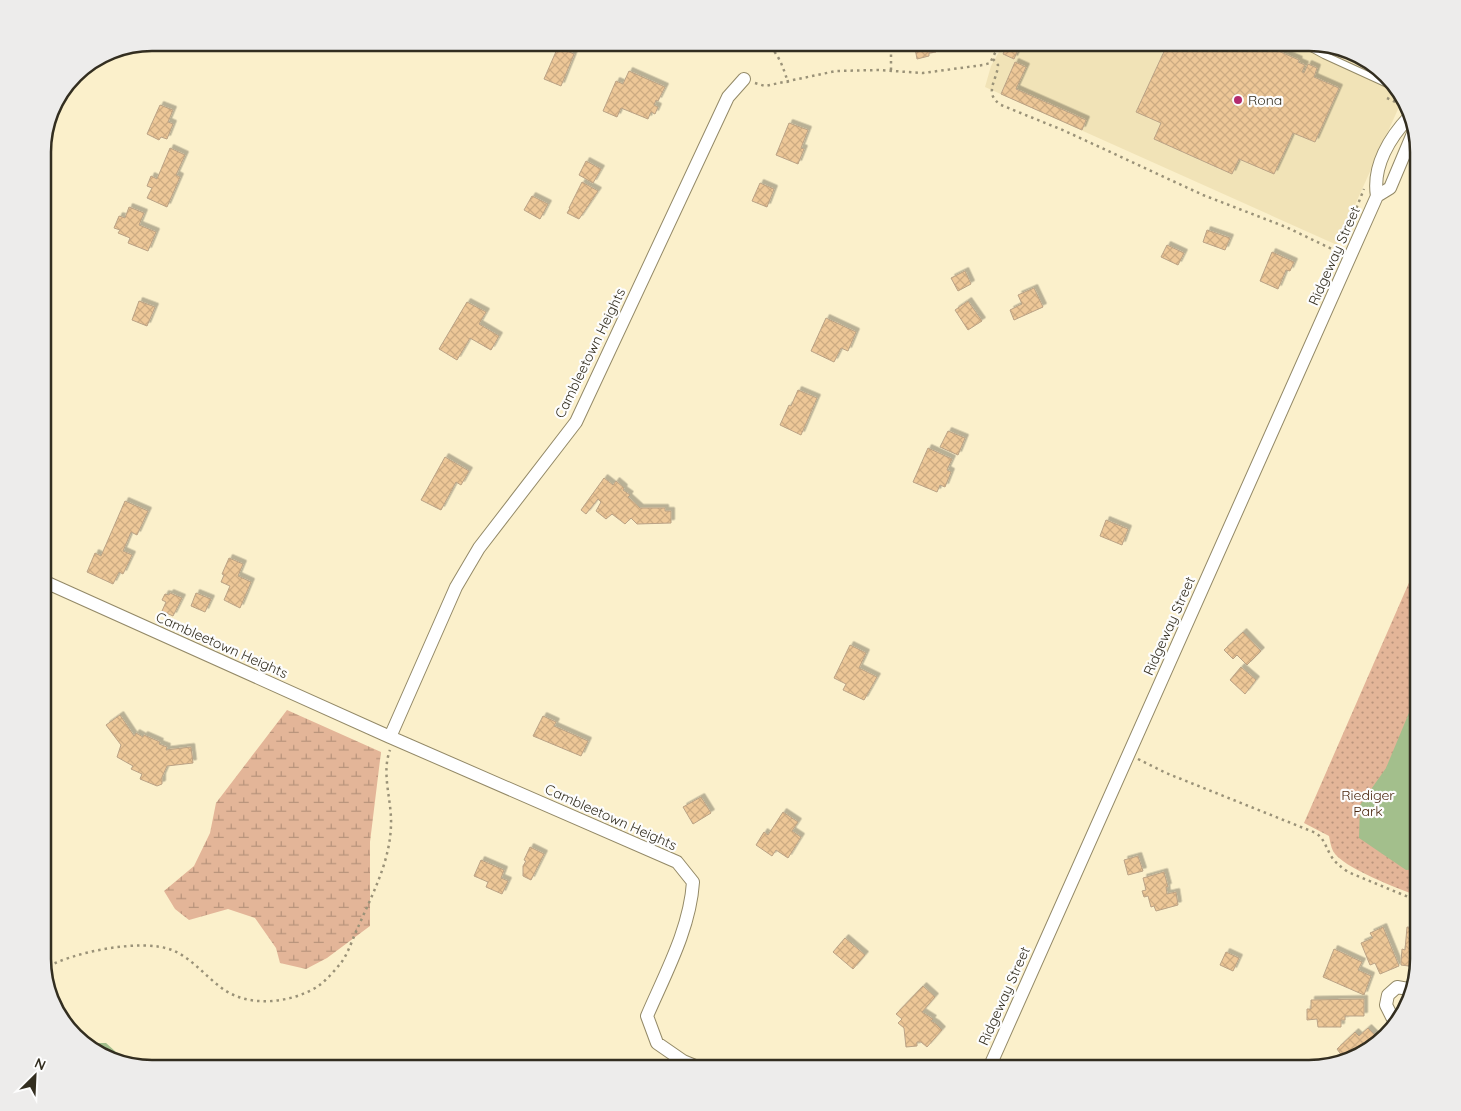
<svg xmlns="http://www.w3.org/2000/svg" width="1461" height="1111" viewBox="0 0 1461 1111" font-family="Quicksand,sans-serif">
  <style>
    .built { fill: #f1e3b7 }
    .wetland { fill: url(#wetland-marsh) }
    .cemetery { fill: url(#cemetery-stones) }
    .park { fill: url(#park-dots) }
    .water { fill: #a3bf8c }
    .building { fill: url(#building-cross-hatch); stroke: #baa285; filter: url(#shadow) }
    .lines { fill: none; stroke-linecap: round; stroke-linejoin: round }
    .service-casing { stroke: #938967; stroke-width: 8 }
    .minor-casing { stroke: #938967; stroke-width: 14 }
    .path { stroke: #9a9278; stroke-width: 2.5; stroke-dasharray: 2.5 4; stroke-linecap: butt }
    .service { stroke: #fff; stroke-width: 6 }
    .minor { stroke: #fff; stroke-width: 12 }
    .poi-dot { fill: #b32b6e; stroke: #fdfdfd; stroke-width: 2 }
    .labels { text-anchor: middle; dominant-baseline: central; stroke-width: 4.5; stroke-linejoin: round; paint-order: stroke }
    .poi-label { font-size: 14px; fill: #332e20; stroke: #fdfdfd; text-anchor: start }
    .street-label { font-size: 14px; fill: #332e20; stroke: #fdfdfd }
    .park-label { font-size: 14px; fill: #49260d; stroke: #fdfdfd }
    .rim { fill: none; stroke: #332e20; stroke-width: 2.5 }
  </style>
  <defs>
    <pattern id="wetland-marsh" width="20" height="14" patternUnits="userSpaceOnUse" patternTransform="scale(1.25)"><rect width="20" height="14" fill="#e3b598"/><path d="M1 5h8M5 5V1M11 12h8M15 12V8" fill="none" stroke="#b9947c"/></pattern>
    <pattern id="cemetery-stones" width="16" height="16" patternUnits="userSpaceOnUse" patternTransform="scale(1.25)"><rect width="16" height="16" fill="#e3b598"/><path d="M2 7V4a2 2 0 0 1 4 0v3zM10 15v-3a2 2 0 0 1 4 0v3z" fill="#b9947c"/></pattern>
    <pattern id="park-dots" width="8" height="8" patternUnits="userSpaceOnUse" patternTransform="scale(1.25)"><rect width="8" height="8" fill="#e3b598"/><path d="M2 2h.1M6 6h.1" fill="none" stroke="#b9947c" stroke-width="1.8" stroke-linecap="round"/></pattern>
    <pattern id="building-cross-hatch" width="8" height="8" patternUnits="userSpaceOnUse" patternTransform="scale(1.25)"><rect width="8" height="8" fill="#edc797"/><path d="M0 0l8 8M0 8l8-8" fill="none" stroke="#ccab82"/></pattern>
    <filter id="shadow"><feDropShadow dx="3.5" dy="-3.5" stdDeviation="0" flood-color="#0004"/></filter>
  </defs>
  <rect width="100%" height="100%" fill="#fbf0cb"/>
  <path class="built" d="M1004,43H1309L1376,65L1403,98L1337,245L985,87L991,66Z"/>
  <path class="wetland" d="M287,710L381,752L370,842V926L327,958L306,969L280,963L276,948L255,918L228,909L189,920L175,909L164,891L194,866L210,833L216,803Z"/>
  <path class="cemetery" d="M1199,1060H1200L1218,1068H1196Z"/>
  <path class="park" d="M1418,562V896C1400,889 1342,868 1333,851C1331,847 1330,841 1329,836L1304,823Z"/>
  <path class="water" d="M1418,686V869L1406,870L1359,838L1360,805L1386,768L1411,708Z
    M95,1043H106L116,1052L136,1063L92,1048Z"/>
  <path class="building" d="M914,43H944L945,47L936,48V52L929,53V56L917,59Z
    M1008,43H1021L1014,59L1003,54Z
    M1168,43H1255L1260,45V43L1299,60L1298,62L1305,65L1302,72L1304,73L1308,64L1317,68L1314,77L1339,88L1315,142L1293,133L1274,174L1239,159L1232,174L1154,139L1161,123L1136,112Z
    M558,47L574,54L561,86L544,79Z
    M1015,62L1026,67L1016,89L1086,120L1082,130L1001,94Z
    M629,71L665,87L658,101L656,100L654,105L658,107L655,114L651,112L648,119L621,108L617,117L603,111L616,81L623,84Z
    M160,105L173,110L168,122L173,124L167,139L161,137L159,140L147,134Z
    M789,123L808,130L801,148L804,149L798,164L776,155Z
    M170,148L185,155L176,175L180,177L167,207L147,198L152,188L147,186L151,176L157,179Z
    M586,161L601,169L593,183L579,175Z
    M582,182L598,191L579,219L567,213L570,208H569Z
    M760,183L774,189L767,207L752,201Z
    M532,196L548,204L540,219L524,210Z
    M129,207L144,213L139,225L156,232L148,251L128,243L130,238L118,233L120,230L114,228L119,216L125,218Z
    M1207,230L1230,238L1225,250L1203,242Z
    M1167,245L1184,253L1178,265L1161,257Z
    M1272,252L1294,262L1290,271L1286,270L1278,289L1260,281Z
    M965,271L971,284L958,291L951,278Z
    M1034,288L1043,307L1014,320L1010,310L1022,304L1018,295Z
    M139,301L155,307L147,326L132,320Z
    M968,301L982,321L968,330L955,310Z
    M467,302L486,312L479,324L499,336L491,350L470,338L457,360L439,349Z
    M826,318L856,332L848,351L841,348L834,362L811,351Z
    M798,390L817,398L801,435L780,425L789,405L791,406Z
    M948,431L965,438L958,455L940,447Z
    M928,448L952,459L947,470L951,472L945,487L940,485L937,492L913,482Z
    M1418,454V471L1412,468Z
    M445,457L469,471L461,485L456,482L441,510L421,500Z
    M604,478L613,485L616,481L624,488L623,490L630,495L628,497L640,508H665V511H671V523L637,524L631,518L625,524L612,514L606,519L596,511L601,502L598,499L586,514L581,510Z
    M125,501L148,511L137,535L131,532L123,551L132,555L123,574L119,572L113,584L87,572L95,553L101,556Z
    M1106,520L1128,529L1122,545L1100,536Z
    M229,558L243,564L238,576L251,582L240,608L224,600L230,586L221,582L224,575L222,574Z
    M170,593L182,598L173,616L162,611L166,602L162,600L165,594L169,595Z
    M196,593L211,599L205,612L191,606Z
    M1243,632L1261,651L1247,665L1237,655L1233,659L1224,650Z
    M850,645L866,653L859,668L877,677L864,700L843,690L846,684L834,678Z
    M1241,667L1256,680L1245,694L1230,680Z
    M120,715L134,736L136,733L143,737L144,735L160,742L159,744L167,747L166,750L191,747L193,763L167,766L162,777V784L157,786L140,779L142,774L131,769L133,766L117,757L121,745L106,725Z
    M543,716L556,722L554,726L588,741L581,756L533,736Z
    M701,797L711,813L693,824L683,807Z
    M783,812L798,822L792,831L801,837L788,858L776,850L772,856L756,845L764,832L768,835Z
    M530,847L544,854L531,880L523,876V866L526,861L524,860Z
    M1138,856L1143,871L1128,875L1124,860Z
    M481,860L504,870L501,878L508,881L502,894L486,887L488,882L474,876Z
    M1164,872L1168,887H1166L1167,894L1176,892L1178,905L1156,911L1154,906L1151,907L1148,896L1144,897L1142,891L1146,890L1143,878Z
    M1383,927L1399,966L1380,974L1375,963L1370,965L1361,943L1373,938L1370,933Z
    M1407,927L1418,928V959L1416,967L1401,965V962L1402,949L1405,950Z
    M845,938L865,955L853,969L833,952Z
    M1334,949L1362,962L1358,970L1371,976L1364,995L1323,977Z
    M1226,952L1239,958L1233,971L1220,965Z
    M923,986L935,997L922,1012L933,1019L931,1021L936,1024L942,1030L927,1047L921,1042H917V1046L906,1047L904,1028L898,1023L902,1019L896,1014Z
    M1364,999V1016H1345V1020H1341V1027H1318L1317,1019L1307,1020V1009H1311V1000Z
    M1368,1028L1378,1038V1040L1355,1058L1345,1060L1337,1049L1355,1032L1359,1036Z"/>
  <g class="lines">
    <defs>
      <path id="service" d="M1302,43L1324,55L1394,87"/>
      <path id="minor" d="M1377,196L1390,188L1414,131
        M43,581L390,737L456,587L479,548L576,422L728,97L744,79
        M390,737L677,862L693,882C690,929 665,974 647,1016L657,1043L683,1061L700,1068
        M1397,1021L1392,1017L1386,1005L1388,995L1397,987L1408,989
        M989,1068L1377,196C1372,166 1390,137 1410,116"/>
    </defs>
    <use href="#service" class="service-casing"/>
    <use href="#minor" class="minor-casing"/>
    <path class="path" d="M765,43C778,51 784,69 788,83
      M993,59L998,65C997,81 983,93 1001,105L1065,131L1203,195L1286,227L1336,251L1340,249
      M891,70V43
      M755,83L765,86L836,71L878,70L923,73L983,65L990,63L1000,43
      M1387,98L1404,106
      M1354,214L1364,189
      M1138,759L1166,773L1316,833C1324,839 1325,845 1330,854C1334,862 1340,866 1348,872L1418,901
      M43,969C72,952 141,938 172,950C192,958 206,977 223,989C250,1008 290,1003 317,987C326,981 334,971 341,963C349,952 353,937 359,925C373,893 390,861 391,825C392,800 381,774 390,750"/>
    <use href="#service" class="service"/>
    <use href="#minor" class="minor"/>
  </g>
  <circle class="poi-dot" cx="1238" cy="100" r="5"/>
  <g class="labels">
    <g class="poi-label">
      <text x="1248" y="100">Rona</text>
    </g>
    <g class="street-label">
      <text transform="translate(1334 256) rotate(-66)">Ridgeway Street</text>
      <text transform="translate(590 353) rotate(-64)">Cambleetown Heights</text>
      <text transform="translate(1169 626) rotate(-66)">Ridgeway Street</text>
      <text transform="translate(222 645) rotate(24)">Cambleetown Heights</text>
      <text transform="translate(611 817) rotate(24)">Cambleetown Heights</text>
      <text transform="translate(1004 996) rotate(-66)">Ridgeway Street</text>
    </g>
    <g class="park-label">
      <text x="1368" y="795">Riediger<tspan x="1368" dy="16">Park</tspan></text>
    </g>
  </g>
  <path d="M0 0H1461V1111H0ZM152 51H1309A101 101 0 0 1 1410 152V959A101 101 0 0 1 1309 1060H152A101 101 0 0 1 51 959V152A101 101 0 0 1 152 51Z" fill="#edeceb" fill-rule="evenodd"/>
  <path class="rim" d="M152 51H1309A101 101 0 0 1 1410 152V959A101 101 0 0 1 1309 1060H152A101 101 0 0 1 51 959V152A101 101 0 0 1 152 51Z"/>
  <g transform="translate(35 1076) rotate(24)" stroke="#fdfdfd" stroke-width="4" paint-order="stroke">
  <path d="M0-4L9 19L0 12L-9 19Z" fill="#332e20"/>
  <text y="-8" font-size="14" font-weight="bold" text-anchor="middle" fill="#332e20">N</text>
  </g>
</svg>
